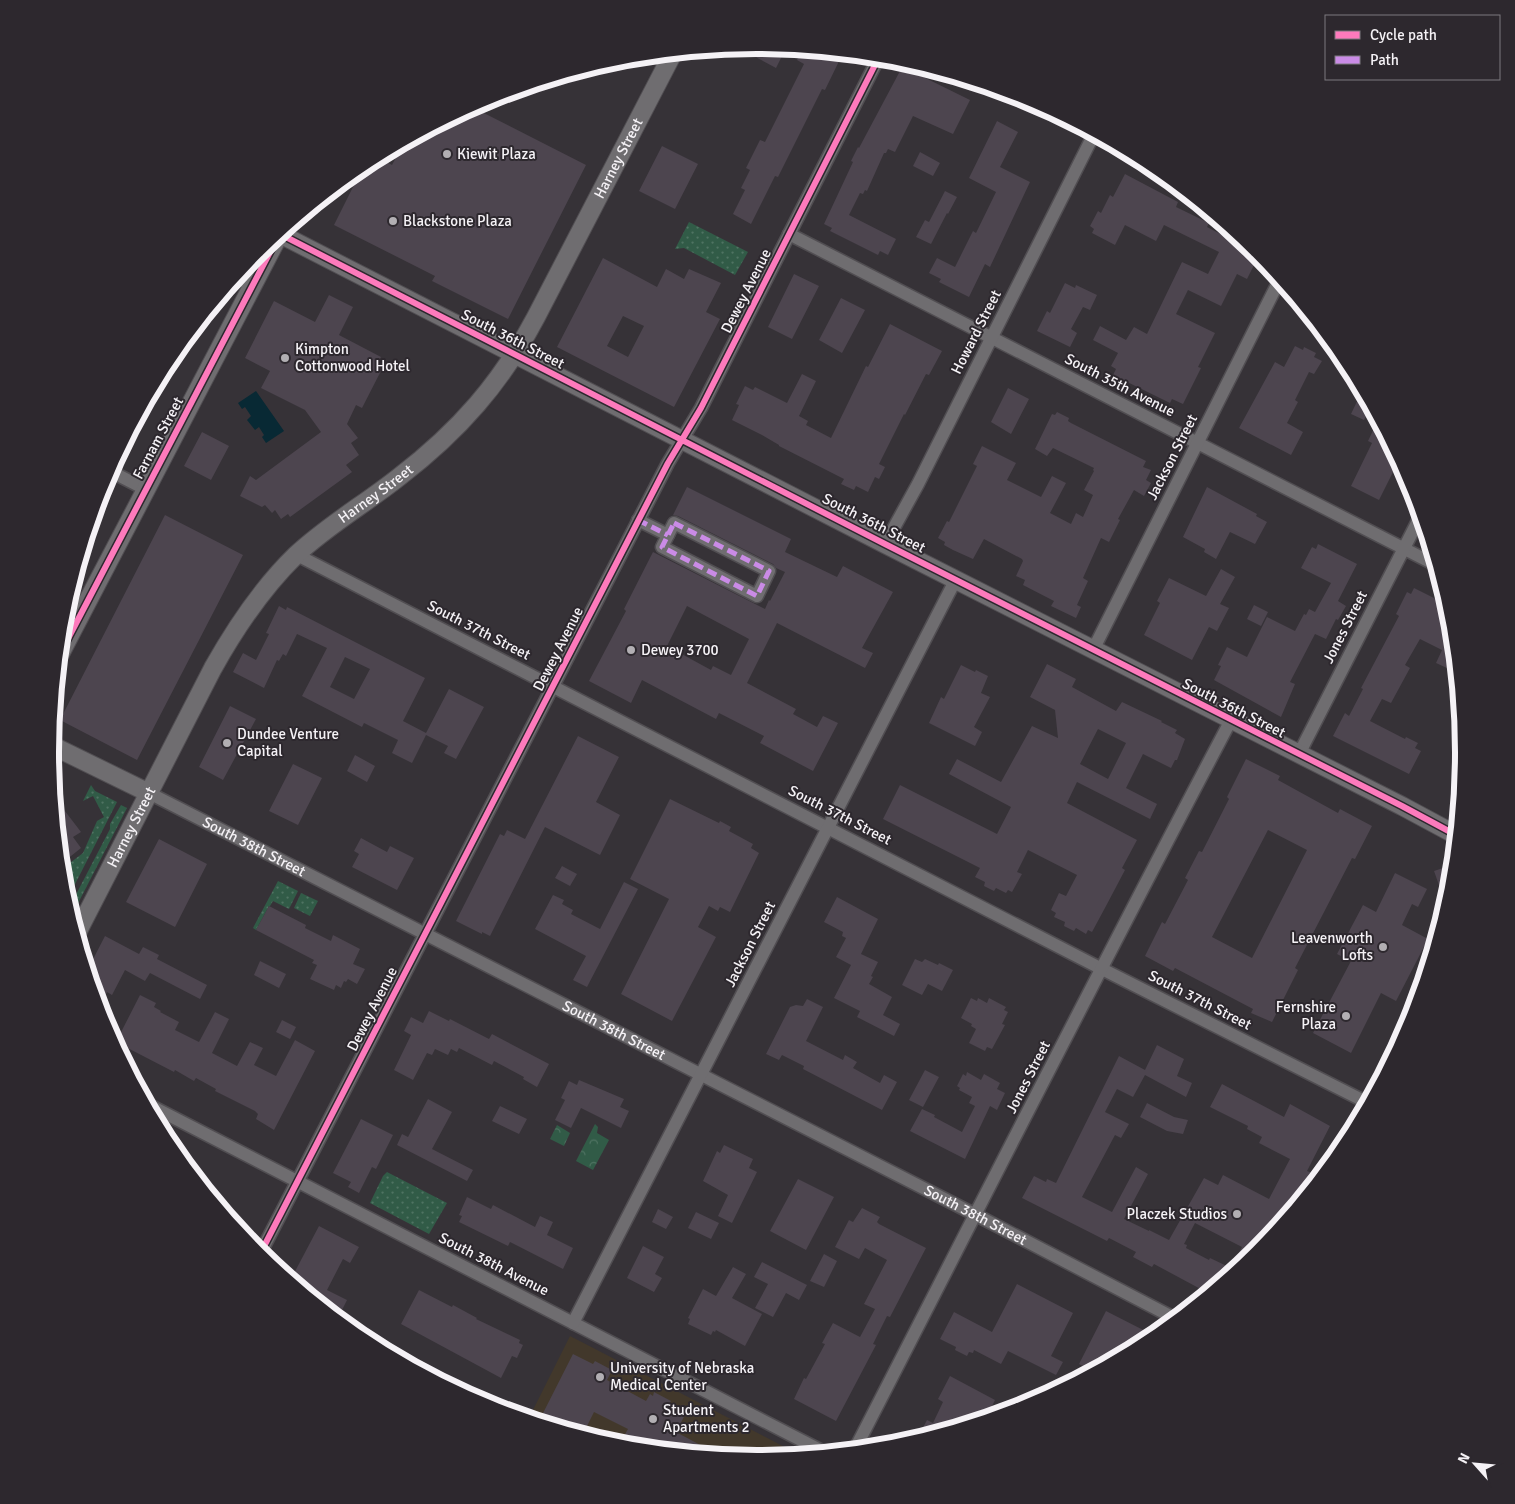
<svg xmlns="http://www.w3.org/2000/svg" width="1515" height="1504" viewBox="0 0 1515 1504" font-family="Signika,sans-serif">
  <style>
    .education { fill: #42382b }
    .grass { fill: url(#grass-dots) }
    .park { fill: url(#park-crowns) }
    .water { fill: #082934 }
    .building { fill: #4d454f; fill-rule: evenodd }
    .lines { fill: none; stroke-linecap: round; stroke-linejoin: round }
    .street-casing { stroke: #514e52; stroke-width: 15 }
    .secondary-casing { stroke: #514e52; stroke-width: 20 }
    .street { stroke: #6f6d70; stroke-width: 12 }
    .secondary { stroke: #6f6d70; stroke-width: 18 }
    .quiet { stroke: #ca8be6; stroke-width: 5; stroke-dasharray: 10 5; stroke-linecap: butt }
    .cycleway-casing { stroke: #2d282e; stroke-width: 9 }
    .cycleway { stroke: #fd7abc; stroke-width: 6 }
    .poi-dot { fill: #b2afb3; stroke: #2d282e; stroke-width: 2 }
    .labels { text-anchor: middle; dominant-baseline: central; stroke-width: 4; stroke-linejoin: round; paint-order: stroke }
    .poi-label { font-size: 15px; fill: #f5f2f6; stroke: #2d282e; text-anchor: start }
    .street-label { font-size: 15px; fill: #f5f2f6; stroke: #2d282e }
    .rim { fill: none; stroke: #f5f2f6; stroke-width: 6 }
  </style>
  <defs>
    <pattern id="grass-dots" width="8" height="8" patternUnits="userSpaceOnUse" patternTransform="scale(1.25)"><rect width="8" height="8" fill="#315b47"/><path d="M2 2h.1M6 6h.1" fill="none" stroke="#4f7362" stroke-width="1.8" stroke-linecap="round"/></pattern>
    <pattern id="park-crowns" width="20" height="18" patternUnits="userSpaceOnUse" patternTransform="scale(1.25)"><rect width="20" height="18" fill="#315b47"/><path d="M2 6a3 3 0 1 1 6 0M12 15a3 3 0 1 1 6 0" fill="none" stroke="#4f7362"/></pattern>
  </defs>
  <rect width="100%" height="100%" fill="#363237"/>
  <path class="education" d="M570,1336L800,1455L757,1459L619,1445L529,1418Z"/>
  <path class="grass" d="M689,222L748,252L735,275L684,248L675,249Z
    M91,785L95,791L117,802L71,892L64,888L62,869L83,853L97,821L104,817L93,796L83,801Z
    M121,805L127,808L72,915L69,908L110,829V824Z
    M278,881L298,891L289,909L273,901L270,906H269L256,930L253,928Z
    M301,893L318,901L310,916L294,908Z
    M387,1172L447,1203L429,1234L370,1203L383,1176Z"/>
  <path class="park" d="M595,1124L598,1127L597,1133L609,1140L593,1170L576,1161Z
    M557,1125L570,1133L564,1146L550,1139Z"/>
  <path class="water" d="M256,391L284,431L266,443L262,437L264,435L259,427L255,430L247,420L251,416L245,407L242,409L238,403Z"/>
  <path class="building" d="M758,45L773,47L784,52L776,68L737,47Z
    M802,49L843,53L825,90L822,89L778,177L775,176L751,224L733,214L745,190L741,188L750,170L746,168L760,140L765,142L804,64L797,60Z
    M907,69L970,100L953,134L913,116L895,152L888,149L886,153H884L867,191L865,190L863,194L860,193L849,215L896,239L888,255L880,251L878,255L830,231L832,228L824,224L853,162L851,161L858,147L859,148L900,71L905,73Z
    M472,107L586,165L508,319L432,281L435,276L334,225L364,165L378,157L392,165L403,144Z
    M997,121L1018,132L1000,167L1030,182L990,267L985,264L969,297L939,282L941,279L929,273L937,258L955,267L973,231L976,233L996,192L969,178Z
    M662,146L698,164L675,209L639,191Z
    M920,152L940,163L933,176L913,166Z
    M1125,174L1178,202L1176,207L1209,223L1207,227L1234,241L1237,235L1254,249L1252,252L1259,255L1247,279L1237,274L1221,306L1188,290L1176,314L1215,333L1198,367L1201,368L1183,404L1172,399L1170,403L1113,375L1116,369L1111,366L1118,353L1093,340L1100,326L1126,340L1134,327L1147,334L1182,262L1208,274L1219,252L1164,225L1156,241L1125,225L1115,245L1092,233L1094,229L1090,226L1098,211L1101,213L1110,195L1113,197Z
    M945,191L957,197L948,214L947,213L931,244L916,237L925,220L929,222Z
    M603,258L657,287L666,269L684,279L689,269L721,283L706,312L720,319L674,407L557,347ZM623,316L644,326L628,357L607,346Z
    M794,274L819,286L792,339L768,327Z
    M1065,283L1075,288L1076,285L1097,295L1090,310L1083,307L1071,329L1077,333L1070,347L1037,331L1047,311L1050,313Z
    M329,295L353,307L339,335L381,357L377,364L383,367L362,408L356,405L347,424L358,438L351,443L359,455L346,465L352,472L290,517L288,514L281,519L275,510L272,513L265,505L262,507L240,496L250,476L256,480L321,432L305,410L261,388L270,371L245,358L274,301L315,322Z
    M841,298L865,310L842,353L819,340Z
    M890,324L942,351L929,375L926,374L905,415L904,414L879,464L885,467L879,479L875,477L868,492L856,486L854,490L841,484L844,479L779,446V445L762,435L732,420L739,405L736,404L745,386L753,390L755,387L787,403L802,374L816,381L799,416L808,421L806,425L831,438L866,366L868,367Z
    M1295,346L1303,350L1304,347L1316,353L1314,357L1322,361L1314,374L1309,372L1295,400L1298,402L1287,423L1303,432L1291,455L1239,428L1275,362L1284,367Z
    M1008,388L1029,399L1011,434L991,422Z
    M1362,391L1371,407L1364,420L1351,414Z
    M1057,412L1069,418L1068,421L1071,423L1146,461L1143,467L1151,470L1146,480L1151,483L1144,496L1134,490L1118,519L1120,520L1109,542L1101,538L1083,578L1088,581L1077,605L1081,607L1076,618L1051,606L1054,601L1023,585L1025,580L1016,576L1023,561L1022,559L984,539L973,559L953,550L944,545L945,542L938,538L947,521L949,522L977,466L973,464L982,446L1016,463L1007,480L1041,497L1052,476L1066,483L1050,513L1071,524L1076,513L1083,517L1093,495L1084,490L1094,471L1093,470L1094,468L1053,448L1047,456L1035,449L1052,414L1055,415Z
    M1378,420L1399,460L1379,500L1351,486L1372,443L1368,441Z
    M202,432L229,446L211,480L184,466Z
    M687,487L791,539L785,552L837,577L843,566L893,592L862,648L873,653L865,668L777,623L747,683L796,709L793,714L817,727L823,716L838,723L813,771L760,743L764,736L719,713L716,719L642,680L631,703L589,681L626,611L624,609L653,552L765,609L769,600L770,601L785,572L776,568L773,564L678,516L673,515ZM687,606L749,639L731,675L713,666L711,670L667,646Z
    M1207,487L1257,514L1256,516L1267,522L1255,544L1230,532L1216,559L1204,552L1205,549L1183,537Z
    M165,515L243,555L137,760L60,720Z
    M1318,544L1357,564L1338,601L1346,606L1338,620L1336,619L1326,639L1315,634L1290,682L1295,684L1281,717L1214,680L1221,666L1218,665L1227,647L1247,657L1267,617L1295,631L1304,614L1306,615L1309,609L1315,612L1331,583L1301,568L1312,547L1316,549Z
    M1221,569L1235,577L1220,604L1229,608L1217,631L1209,627L1192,660L1144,635L1160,603L1157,601L1169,578L1206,596Z
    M1414,588L1448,605L1451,614L1455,658L1454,657L1449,669L1436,663L1442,650L1420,639L1405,665L1410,668L1391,703L1382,699L1370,721L1405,739L1406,737L1418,743L1415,748L1421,751L1409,774L1333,736L1345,713L1349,716L1363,689L1361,688L1399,616L1396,614L1407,592L1411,594Z
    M1254,605L1268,612L1261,626L1247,619Z
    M279,606L286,610L287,607L425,678L403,721L426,733L449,689L484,707L456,759L444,753L448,746L426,735L412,763L392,753L398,740L364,723L362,727L302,696L327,648L297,634L286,656L283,654L279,661L277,660L264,688L233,672L243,653L256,660L269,634L266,633ZM345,657L370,669L354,699L330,687Z
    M1047,664L1076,679L1072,687L1116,711L1122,702L1162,721L1161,722L1177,730L1175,733L1185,739L1177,760H1175L1171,768L1143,754L1126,788L1157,804L1150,819L1077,782L1067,803L1137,840L1122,868L1125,870L1106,906L1092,932L1088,930L1086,934L1076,928L1074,931L1064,926L1065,922L1054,917L1056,913L1051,910L1059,893L1066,896L1077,875L1028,850L1017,872L1022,874L1012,892L1008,890L1006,893L996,888L994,891L984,886L985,882L975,877L980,868L883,819L900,785L997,834L1011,807L949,774L957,759L1001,782L1032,726L1058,738L1055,710L1030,697ZM1098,729L1126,743L1108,779L1080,764Z
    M961,665L975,672L976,670L988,676L981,693L990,697L974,727L982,732L975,746L929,723L941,697L944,699Z
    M230,706L256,719L223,780L199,767Z
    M578,736L619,757L596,802L620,815L600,855L545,827L490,936L482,932V934L456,921L500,834L504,836L507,830L525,839Z
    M355,755L375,766L367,782L347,771Z
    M1246,759L1280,776L1278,780L1338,813L1340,809L1372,826L1355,859L1352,858L1295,968L1298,970L1272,1022L1251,1013L1253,1009L1175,968L1173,971L1145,956L1162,922L1165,924L1188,880L1185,878L1199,851L1202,852L1229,799L1227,797ZM1268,830L1307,850L1252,958L1212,937Z
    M293,764L322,778L298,825L269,811Z
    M55,798L81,832L73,837L81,848L61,864Z
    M670,799L719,823L720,821L731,827L729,831L753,844L751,848L759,853L730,912L720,907L718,911L709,906L698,927L716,937L672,1021L621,994L669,899L630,879Z
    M361,838L387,852L390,846L414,858L397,890L352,867L359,854L354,851Z
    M159,839L207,864L175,927L126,902Z
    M562,866L577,874L570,886L555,878Z
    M1449,866L1452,874L1451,890L1446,905L1434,871Z
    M1395,873L1427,889L1418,907L1412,904L1402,925L1428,939L1396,1001L1381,993L1351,1053L1313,1033L1351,961L1337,954L1363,905L1376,912Z
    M624,882L638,889L587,987L573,980L586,956L535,929L553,895L564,900L562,904L573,910L571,914L600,929Z
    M837,897L878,919L861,954L878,962L871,976L873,977L869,984L892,997L883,1015L900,1024L894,1036L857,1017L860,1011L834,998L851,965L836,957L846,938L842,936L843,932L824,922Z
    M269,906L306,925L305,928L331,941L333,935L360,949L353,964L365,969L357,984L348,979L346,982L344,981L341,988L336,985L334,990L310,979L317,965L312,963L314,960L256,930Z
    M105,936L139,954L143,947L159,955L157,959L207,985L200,999L150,973L145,981L125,970L112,995L107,992L100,1007L88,969Z
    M915,959L922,962L925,959L938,965L939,963L953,970L942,991L928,984L922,995L902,985Z
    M260,961L286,974L279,988L254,975Z
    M140,995L156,1003L154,1007L161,1011L160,1012L179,1022L175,1030L199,1042L215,1012L229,1019L212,1053L237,1066L250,1042L263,1048L254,1065L276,1076L295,1040L315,1051L274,1130L256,1119L258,1114L255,1111L215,1091L216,1089L196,1078L194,1081L175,1070L174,1072L116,1042Z
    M971,998L977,1001L978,998L987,1003L989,998L1006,1007L1004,1010L1008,1012L1002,1024L1005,1025L992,1049L987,1047L985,1051L969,1043L976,1029L971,1026L972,1024L961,1018Z
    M807,999L823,1007L806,1041L843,1060L845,1055L857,1062L853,1068L880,1083L884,1075L897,1082L882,1110L803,1069L804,1066L782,1055L779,1060L766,1054L790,1007L796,1005L803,1006Z
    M429,1011L449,1021L450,1019L489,1039L492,1034L549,1064L537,1087L523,1079L524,1077L494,1061L492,1065L459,1048L457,1052L451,1049L448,1055L435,1049L432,1055L427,1053L413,1080L394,1070L411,1035L404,1031L411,1017L423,1023Z
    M282,1020L296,1027L290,1039L276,1032Z
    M1157,1045L1184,1059L1177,1076L1192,1083L1186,1097L1145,1075L1133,1097L1117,1089L1105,1112L1129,1124L1121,1138L1115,1135L1082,1197L1112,1212L1136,1167L1148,1174L1124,1219L1149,1231V1230L1169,1240L1204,1178L1218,1185L1223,1175L1269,1199L1290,1159L1259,1143L1262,1137L1247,1129L1248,1126L1210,1107L1222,1084L1284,1117L1290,1104L1330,1126L1307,1171L1312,1173L1295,1207L1257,1252L1208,1293L1154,1264L1152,1267L1133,1257L1136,1252L1109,1238L1107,1241L1022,1198L1034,1176L1046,1182L1047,1179L1056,1183L1119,1056L1145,1070ZM1195,1223L1242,1247L1231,1268L1210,1258L1209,1260L1186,1248L1187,1245L1184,1244Z
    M925,1070L939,1077L923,1107L909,1100Z
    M967,1072L981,1080L984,1074L1000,1083L997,1089L1005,1093L997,1110L990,1106L965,1159L910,1131L922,1109L935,1115L934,1117L962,1132L975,1106L969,1103L972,1097L959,1090L960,1088L957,1086L963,1074L966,1076Z
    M579,1080L624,1099L620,1107L629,1111L621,1128L581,1108L571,1128L555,1120L565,1100L561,1098L569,1081L577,1085Z
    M428,1099L452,1112L432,1149L473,1170L467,1181L397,1145L402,1134L408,1137Z
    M1147,1103L1174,1117L1188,1120L1183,1134L1167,1131L1140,1117Z
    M500,1106L527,1119L519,1134L492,1121Z
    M361,1119L393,1135L376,1169L372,1167L359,1193L348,1187L351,1182L333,1173Z
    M724,1145L753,1159L749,1168L757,1172L732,1223L718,1216L728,1195L703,1181L717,1151L720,1153Z
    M798,1179L834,1197L806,1250L770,1231Z
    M467,1197L491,1209L493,1205L535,1227L540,1216L553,1222L547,1235L573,1248L563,1269L514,1244L510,1242L508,1246L459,1222L462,1216L459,1215Z
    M862,1208L880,1217L877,1222L879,1224L926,1248L890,1317L887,1316L873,1344L876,1345L836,1421L794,1399L804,1378L806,1379L825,1344L822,1343L833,1323L860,1337L875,1309L864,1304L887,1260L865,1248L859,1259L835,1247L849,1220L853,1222Z
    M658,1209L673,1217L666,1229L652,1222Z
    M696,1212L719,1223L711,1239L688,1228Z
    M319,1226L359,1247L350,1263L343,1259L327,1290L347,1300L338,1318L291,1279Z
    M643,1246L664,1257L655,1274L662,1278L654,1292L627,1278Z
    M824,1254L837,1261L824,1287L810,1281Z
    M762,1262L807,1285L799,1300L786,1293L773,1317L755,1308L768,1284L754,1277Z
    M733,1267L746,1274L732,1298L762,1314L745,1346L716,1330L715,1332L713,1331L711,1335L688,1324L690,1319L688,1318L703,1289L716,1296Z
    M1017,1284L1073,1313L1051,1356L1063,1362L1056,1375L1008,1351L1001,1364L974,1350L973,1353L969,1352L967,1356L955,1350L956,1347L940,1339L954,1312L992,1332Z
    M419,1290L452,1307L453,1305L477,1318L476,1319L520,1340L519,1343L523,1345L517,1358L512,1356L501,1378L401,1324Z
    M1106,1311L1155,1336L1093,1371L1079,1364Z
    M573,1354L593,1364L595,1361L612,1370L607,1380L646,1401L650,1394L653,1396L654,1392L671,1401L669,1404L686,1413L676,1432L719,1455L619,1445L628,1429L594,1412L583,1434L539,1421Z
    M950,1376L995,1400L986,1418L917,1439L927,1420L933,1423L943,1402L938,1399Z"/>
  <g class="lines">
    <defs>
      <g id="street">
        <path d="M789,234L1436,565"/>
        <path d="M237,278L252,285"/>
        <path d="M110,471L145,489"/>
        <path d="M638,520L668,535"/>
        <path d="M674,523L769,571L757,596L662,547Z"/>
        <path d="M885,544L918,484L1094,134"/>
        <path d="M297,555L1100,968L1368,1103"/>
        <path d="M1093,650L1280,279"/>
        <path d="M1299,754L1421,515"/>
        <path id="s1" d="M149,793L976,1215L1176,1319"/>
        <path d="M149,1105L824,1452"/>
        <path d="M260,1254L668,463L701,408L879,57"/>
        <path d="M573,1323L956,579"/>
        <path d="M855,1449C980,1206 1103,962 1231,720"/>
      </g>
      <g id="secondary">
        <path d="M280,234L885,544L1402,806L1456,835"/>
        <path d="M60,654L279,235"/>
        <path d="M51,745L149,793"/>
        <path id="s2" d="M77,933L213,668C236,627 262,588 296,555C328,525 365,504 399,477C459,431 501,383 536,317L673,53"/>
      </g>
    </defs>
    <use href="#street" class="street-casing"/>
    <use href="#secondary" class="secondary-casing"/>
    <use href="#street" class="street"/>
    <use href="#secondary" class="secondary"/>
    <path class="quiet" d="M638,520L668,535
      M674,523L769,571L757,596L662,547Z"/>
    <defs>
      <path id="cycleway" d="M280,234L885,544L1402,806L1456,835
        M60,654L279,235
        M260,1254L668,463L701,408L879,57"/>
    </defs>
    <use href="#cycleway" class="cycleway-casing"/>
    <use href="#cycleway" class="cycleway"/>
  </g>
  <g class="poi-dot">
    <circle cx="447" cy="154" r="5"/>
    <circle cx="393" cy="221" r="5"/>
    <circle cx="285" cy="358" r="5"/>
    <circle cx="631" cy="650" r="5"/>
    <circle cx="227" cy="743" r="5"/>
    <circle cx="1383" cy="947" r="5"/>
    <circle cx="1346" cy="1016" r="5"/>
    <circle cx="1237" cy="1214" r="5"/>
    <circle cx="600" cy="1377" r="5"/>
    <circle cx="653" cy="1419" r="5"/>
  </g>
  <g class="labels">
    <g class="poi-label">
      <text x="457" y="154">Kiewit Plaza</text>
      <text x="403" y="221">Blackstone Plaza</text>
      <text x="295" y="349">Kimpton<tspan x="295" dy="17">Cottonwood Hotel</tspan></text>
      <text x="641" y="650">Dewey 3700</text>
      <text x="237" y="734">Dundee Venture<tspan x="237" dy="17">Capital</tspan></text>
      <text x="1373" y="938" text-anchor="end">Leavenworth<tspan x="1373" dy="17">Lofts</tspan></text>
      <text x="1336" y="1007" text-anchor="end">Fernshire<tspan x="1336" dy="17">Plaza</tspan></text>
      <text x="1227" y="1214" text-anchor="end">Placzek Studios</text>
      <text x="610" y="1368">University of Nebraska<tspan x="610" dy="17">Medical Center</tspan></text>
      <text x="663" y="1410">Student<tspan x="663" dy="17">Apartments 2</tspan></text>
    </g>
    <g class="street-label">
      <text stroke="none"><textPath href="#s2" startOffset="959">Harney Street</textPath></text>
      <text transform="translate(746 291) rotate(-63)">Dewey Avenue</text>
      <text transform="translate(976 332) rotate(-63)">Howard Street</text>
      <text transform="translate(513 339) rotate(27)">South 36th Street</text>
      <text transform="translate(1120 385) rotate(27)">South 35th Avenue</text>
      <text transform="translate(158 438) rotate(-62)">Farnam Street</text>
      <text transform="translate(1172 457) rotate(-63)">Jackson Street</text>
      <text stroke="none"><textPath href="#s2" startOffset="539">Harney Street</textPath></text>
      <text transform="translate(874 523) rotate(27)">South 36th Street</text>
      <text transform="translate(1345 627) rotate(-63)">Jones Street</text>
      <text transform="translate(479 630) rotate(27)">South 37th Street</text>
      <text transform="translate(558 649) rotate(-63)">Dewey Avenue</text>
      <text transform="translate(1234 708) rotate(27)">South 36th Street</text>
      <text transform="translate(840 815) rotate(27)">South 37th Street</text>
      <text stroke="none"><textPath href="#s2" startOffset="119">Harney Street</textPath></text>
      <text stroke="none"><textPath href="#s1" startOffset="118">South 38th Street</textPath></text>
      <text transform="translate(750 944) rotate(-63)">Jackson Street</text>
      <text transform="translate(1200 1000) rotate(27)">South 37th Street</text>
      <text transform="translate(372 1009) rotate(-63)">Dewey Avenue</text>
      <text stroke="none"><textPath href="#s1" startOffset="522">South 38th Street</textPath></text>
      <text transform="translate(1028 1077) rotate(-63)">Jones Street</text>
      <text stroke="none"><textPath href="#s1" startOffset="928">South 38th Street</textPath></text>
      <text transform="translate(494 1264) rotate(27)">South 38th Avenue</text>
    </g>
  </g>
  <path d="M0 0H1515V1504H0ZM59 752a698 698 0 1 1 1396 0a698 698 0 1 1-1396 0Z" fill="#2d282e" fill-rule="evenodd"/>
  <path class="rim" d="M59 752a698 698 0 1 1 1396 0a698 698 0 1 1-1396 0Z"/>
  <rect x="1325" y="15" width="175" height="65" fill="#2d282e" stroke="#7d797e"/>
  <rect x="1335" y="31" width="25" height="8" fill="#fd7abc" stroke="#7d797e"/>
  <text x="1370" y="40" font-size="15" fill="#f5f2f6">Cycle path</text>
  <rect x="1335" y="56" width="25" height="8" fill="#ca8be6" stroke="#7d797e"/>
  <text x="1370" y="65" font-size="15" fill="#f5f2f6">Path</text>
  <g transform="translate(1475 1464) rotate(297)" stroke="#2d282e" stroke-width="4" paint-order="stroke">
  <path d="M0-4L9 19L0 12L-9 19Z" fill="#f5f2f6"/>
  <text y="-8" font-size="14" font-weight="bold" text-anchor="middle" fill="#f5f2f6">N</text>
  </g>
</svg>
